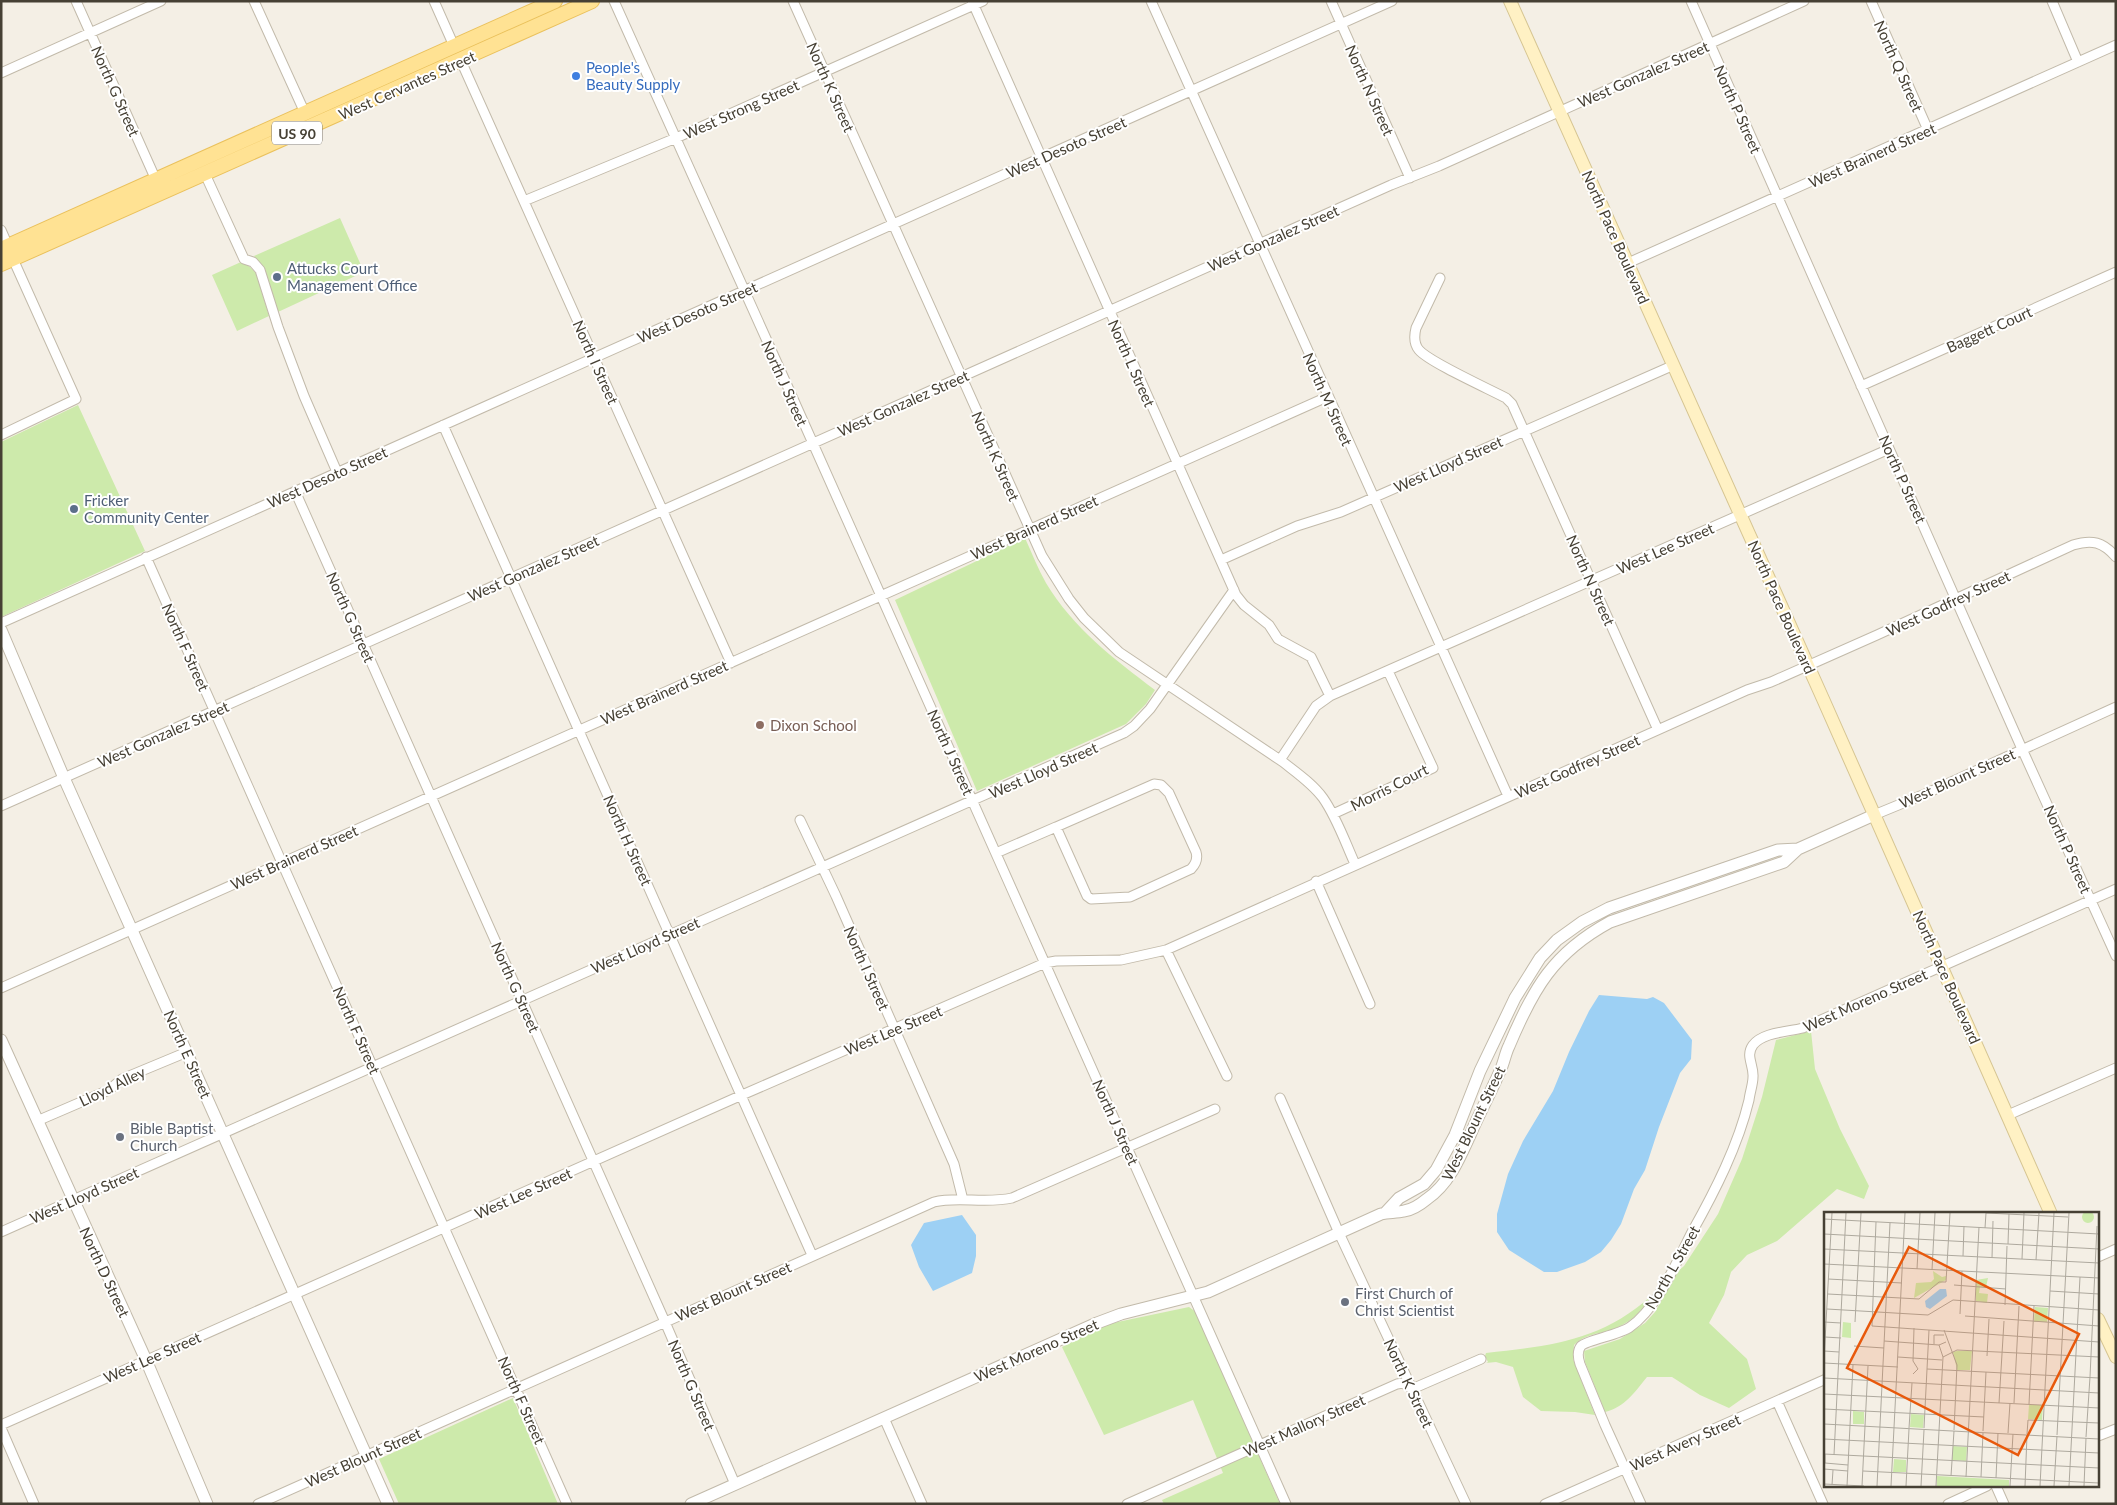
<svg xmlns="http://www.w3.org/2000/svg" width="2117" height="1505" viewBox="0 0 2117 1505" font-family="Lato,sans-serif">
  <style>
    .green { fill: #cdeaab }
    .water { fill: #9dd0f4 }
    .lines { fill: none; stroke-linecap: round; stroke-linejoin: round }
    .minor-casing { stroke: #c2baaa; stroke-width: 11 }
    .tertiary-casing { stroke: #c2baaa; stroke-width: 13 }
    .secondary-casing { stroke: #d6c592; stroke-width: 14 }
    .primary-casing { stroke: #eac15c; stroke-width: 16 }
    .minor { stroke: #fff; stroke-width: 9 }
    .tertiary { stroke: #fff; stroke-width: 11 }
    .secondary { stroke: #fff1c4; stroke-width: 12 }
    .primary { stroke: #ffe293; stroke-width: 14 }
    .shop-dot { fill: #3f7fe0; stroke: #fff; stroke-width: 2 }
    .service-dot { fill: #5c6f8a; stroke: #fff; stroke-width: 2 }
    .education-dot { fill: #8d6e63; stroke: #fff; stroke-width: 2 }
    .worship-dot { fill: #6b7280; stroke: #fff; stroke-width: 2 }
    .labels { text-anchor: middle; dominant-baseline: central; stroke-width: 4; stroke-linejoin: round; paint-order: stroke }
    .shield { fill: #fff; stroke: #7e7971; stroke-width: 1 }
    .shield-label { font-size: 14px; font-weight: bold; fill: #464034 }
    .street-label { font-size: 15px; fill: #464034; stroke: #fff }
    .shop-label { font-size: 15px; fill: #366cbe; stroke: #fff; text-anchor: start }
    .service-label { font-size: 15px; fill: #4e5e75; stroke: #fff; text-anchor: start }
    .education-label { font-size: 15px; fill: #785e54; stroke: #fff; text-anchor: start }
    .worship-label { font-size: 15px; fill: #5b616d; stroke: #fff; text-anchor: start }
    .inset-road { fill: none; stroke: #aea99e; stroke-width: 1 }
    .view { fill: #e8590c; fill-opacity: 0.15; stroke: #e8590c; stroke-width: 2.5 }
    .inset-edge { fill: none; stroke: #464034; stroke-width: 2.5 }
  </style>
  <rect width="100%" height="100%" fill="#f4efe5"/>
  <path class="green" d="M340,218L364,272L278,312L265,269L254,256Z
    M241,262L250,267L256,273L269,316L237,331L212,275Z
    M78,405L145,551L1,617V442Z
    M1025,538C1032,553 1038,569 1046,583C1073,628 1114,659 1155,690L1146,704L1126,724L977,791L895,600Z
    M1811,1031L1815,1069L1840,1129L1869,1186L1864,1199L1837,1189L1777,1241L1747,1255L1731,1272L1724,1295L1709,1323L1747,1359L1756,1389L1729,1408L1700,1395L1672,1377H1647C1635,1392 1625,1407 1605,1412L1585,1362L1584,1351L1620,1339L1645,1323L1655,1312L1677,1272L1684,1266L1718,1214L1742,1159L1762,1097L1776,1040Z
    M1651,1296C1642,1312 1628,1325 1610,1330C1598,1334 1583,1335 1574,1345L1573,1359L1595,1415L1575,1412L1541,1411L1523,1397L1513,1367L1496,1362L1486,1363L1488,1362L1485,1356L1486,1353C1550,1346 1601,1341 1651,1296Z
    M1189,1307L1196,1312L1280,1504H1164L1162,1500L1223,1473L1193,1400L1104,1435L1062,1347L1108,1324Z
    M513,1398L558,1504H399L379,1459Z"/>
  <path class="water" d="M1599,995L1647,999L1653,997L1664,1003L1692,1040L1691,1059L1680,1073L1659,1127L1645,1170L1634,1189L1621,1224L1611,1240L1601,1252L1585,1262L1557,1272H1544L1509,1250L1497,1232V1214L1508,1174L1523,1141L1553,1091L1569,1052L1589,1011Z
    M962,1215L976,1235V1256L972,1273L933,1291L919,1267L911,1245L924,1223Z"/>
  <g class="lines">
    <defs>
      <path id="minor" d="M76,1L156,180
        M254,1L305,113
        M434,1L454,46
        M614,1C840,501 1063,1002 1286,1504
        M793,1L1042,556L1069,599L1084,618L1119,652L1283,762C1297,773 1313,784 1323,798C1337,818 1345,842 1355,864
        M972,1L1236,595L1244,605L1269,625L1278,639L1311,657L1330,696
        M1151,1L1508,796
        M1331,1L1410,178
        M1691,1L2022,749L2116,956
        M1871,1L1928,130
        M2052,1L2078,62
        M461,61L731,663
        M1,73L161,1
        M205,174L244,259L253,262L260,270L278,327L304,396L337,472
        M524,201L676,138L983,1
        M1,230L8,246
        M1628,263L2116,45
        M1440,278L1416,328C1414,336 1414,344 1419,350C1429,362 1489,389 1506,398L1512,404L1658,730
        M1861,386L2116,272
        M443,425L812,1255
        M1,435L76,399L13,259
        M295,491L665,1322L735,1484
        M146,557L567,1504
        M1221,560L1297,526L1341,512L1674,365
        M1,623L1392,1
        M1280,760L1316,706L1330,696L1889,449
        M1154,784L1161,785L1169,793L1196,852C1198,859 1196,864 1191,869L1130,897L1091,899L1087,896L1056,827Z
        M1,806L1391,185L1439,166L1804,1
        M1333,814L1433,768L1388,671
        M1874,815L1925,794L2116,707
        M800,820L836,896L954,1164L963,1200
        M996,853L1056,827
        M1316,881L1370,1004
        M1166,950L1227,1076
        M1,988L1327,397
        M1280,1098L1339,1233L1466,1504
        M2008,1115L2116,1068
        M37,1121L109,1090L122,1079L187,1052
        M1,1232L1124,733L1134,726L1150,709L1234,590
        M2098,1257L2116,1249
        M1777,1401L1823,1504
        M884,1418L922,1504
        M1,1425L742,1095L1045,963L1056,961L1121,960L1166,950L1747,690L1771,682L1877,635L2073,545C2092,539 2103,542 2116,557
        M1,1428L34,1504
        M2098,1436L2116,1429
        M1996,1486L2004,1504
        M258,1504L934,1202C958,1196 985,1204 1012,1198L1215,1109
        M1127,1504L1397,1384L1403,1383L1412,1389L1481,1359
        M1545,1504L1826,1379
        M1641,1504L1605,1425L1580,1364C1578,1358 1577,1351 1581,1346C1587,1340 1619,1335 1630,1327C1657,1309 1677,1261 1692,1232C1715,1191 1738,1146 1749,1100C1750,1092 1753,1084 1753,1077C1754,1065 1745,1056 1753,1045C1763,1032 1788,1032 1803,1028L2116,889
        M1948,1504L1987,1486"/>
      <path id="tertiary" d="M1,630L64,778L388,1504
        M1,1040L146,1360L207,1504
        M1386,1212L1399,1198L1424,1184L1436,1170L1455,1135L1480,1071L1515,998L1540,958L1557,940L1582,922L1609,908L1778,850L1798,849
        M691,1504L1097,1323L1121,1314L1208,1292L1381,1214C1389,1212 1396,1213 1404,1211C1412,1210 1421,1204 1427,1199C1450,1183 1460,1157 1471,1133C1480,1112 1491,1092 1500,1071C1504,1063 1505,1054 1509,1046C1533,989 1553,953 1610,922L1784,862L1798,849L1874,815"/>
      <path id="secondary" d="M1510,1L1823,699L2051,1214
        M2098,1319L2116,1357"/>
      <path id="primary" d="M1,249L555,1
        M1,264L592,1"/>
    </defs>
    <use href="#minor" class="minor-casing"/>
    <use href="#tertiary" class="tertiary-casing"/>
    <use href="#secondary" class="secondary-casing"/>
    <use href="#primary" class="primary-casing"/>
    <use href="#minor" class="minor"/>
    <use href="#tertiary" class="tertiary"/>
    <use href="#secondary" class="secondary"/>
    <use href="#primary" class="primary"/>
  </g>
  <circle class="shop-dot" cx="576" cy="76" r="5"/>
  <g class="service-dot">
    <circle cx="277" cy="277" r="5"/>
    <circle cx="74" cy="509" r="5"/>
  </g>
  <circle class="education-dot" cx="760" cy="725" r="5"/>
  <g class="worship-dot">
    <circle cx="120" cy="1137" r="5"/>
    <circle cx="1345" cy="1302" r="5"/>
  </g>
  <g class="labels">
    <rect class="shield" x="272" y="121.5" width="50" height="23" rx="4"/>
    <g class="shield-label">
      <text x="297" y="133">US 90</text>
    </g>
    <g class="street-label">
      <text transform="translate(1899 66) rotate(66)">North Q Street</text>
      <text transform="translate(1643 74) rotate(-24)">West Gonzalez Street</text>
      <text transform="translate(407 85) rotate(-24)">West Cervantes Street</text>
      <text transform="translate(831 87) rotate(66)">North K Street</text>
      <text transform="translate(1370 90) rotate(66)">North N Street</text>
      <text transform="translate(116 91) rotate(66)">North G Street</text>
      <text transform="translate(741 109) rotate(-24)">West Strong Street</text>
      <text transform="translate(1738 109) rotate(66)">North P Street</text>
      <text transform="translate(1066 147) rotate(-24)">West Desoto Street</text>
      <text transform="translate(1872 155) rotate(-24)">West Brainerd Street</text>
      <text transform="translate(1616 237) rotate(66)">North Pace Boulevard</text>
      <text transform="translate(1273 238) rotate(-24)">West Gonzalez Street</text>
      <text transform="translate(697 312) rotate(-24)">West Desoto Street</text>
      <text transform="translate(1989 329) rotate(-24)">Baggett Court</text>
      <text transform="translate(596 362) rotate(66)">North I Street</text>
      <text transform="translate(1132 363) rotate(66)">North L Street</text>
      <text transform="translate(785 383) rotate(66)">North J Street</text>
      <text transform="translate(1328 399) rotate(66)">North M Street</text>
      <text transform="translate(903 403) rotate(-24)">West Gonzalez Street</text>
      <text transform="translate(996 456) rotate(66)">North K Street</text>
      <text transform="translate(1448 464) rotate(-24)">West Lloyd Street</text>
      <text transform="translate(327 477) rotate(-24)">West Desoto Street</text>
      <text transform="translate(1903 479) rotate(66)">North P Street</text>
      <text transform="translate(1034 527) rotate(-24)">West Brainerd Street</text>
      <text transform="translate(1665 548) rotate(-24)">West Lee Street</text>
      <text transform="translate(533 568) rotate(-24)">West Gonzalez Street</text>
      <text transform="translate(1591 580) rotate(66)">North N Street</text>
      <text transform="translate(1948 603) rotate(-25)">West Godfrey Street</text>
      <text transform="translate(1782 607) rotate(66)">North Pace Boulevard</text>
      <text transform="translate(351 617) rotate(66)">North G Street</text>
      <text transform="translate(186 647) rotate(66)">North F Street</text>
      <text transform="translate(664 692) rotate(-24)">West Brainerd Street</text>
      <text transform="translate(163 734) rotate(-24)">West Gonzalez Street</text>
      <text transform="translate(951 752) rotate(66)">North J Street</text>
      <text transform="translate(1577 766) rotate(-24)">West Godfrey Street</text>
      <text transform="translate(1043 770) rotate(-24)">West Lloyd Street</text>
      <text transform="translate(1957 778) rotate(-24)">West Blount Street</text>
      <text transform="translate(1389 787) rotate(-27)">Morris Court</text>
      <text transform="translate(628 840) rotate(66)">North H Street</text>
      <text transform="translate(2068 849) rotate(66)">North P Street</text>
      <text transform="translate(294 857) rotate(-24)">West Brainerd Street</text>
      <text transform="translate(645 945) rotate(-24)">West Lloyd Street</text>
      <text transform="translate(867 968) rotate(66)">North I Street</text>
      <text transform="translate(1947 977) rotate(66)">North Pace Boulevard</text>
      <text transform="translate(516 987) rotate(66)">North G Street</text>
      <text transform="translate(1865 1000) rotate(-24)">West Moreno Street</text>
      <text transform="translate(357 1030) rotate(66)">North F Street</text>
      <text transform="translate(893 1030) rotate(-23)">West Lee Street</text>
      <text transform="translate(188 1054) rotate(66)">North E Street</text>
      <text transform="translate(112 1086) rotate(-26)">Lloyd Alley</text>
      <text transform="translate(1116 1122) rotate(66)">North J Street</text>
      <text transform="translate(1473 1123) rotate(-64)">West Blount Street</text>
      <text transform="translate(523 1193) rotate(-24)">West Lee Street</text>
      <text transform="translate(84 1195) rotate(-24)">West Lloyd Street</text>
      <text transform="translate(1672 1267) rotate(-60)">North L Street</text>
      <text transform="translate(105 1272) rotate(65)">North D Street</text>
      <text transform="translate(733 1291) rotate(-24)">West Blount Street</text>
      <text transform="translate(1036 1350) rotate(-24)">West Moreno Street</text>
      <text transform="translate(152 1357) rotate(-24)">West Lee Street</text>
      <text transform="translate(1409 1383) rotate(65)">North K Street</text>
      <text transform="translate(692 1385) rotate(67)">North G Street</text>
      <text transform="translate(522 1400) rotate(66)">North F Street</text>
      <text transform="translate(1304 1425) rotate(-24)">West Mallory Street</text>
      <text transform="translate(1685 1442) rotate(-24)">West Avery Street</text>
      <text transform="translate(363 1457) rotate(-24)">West Blount Street</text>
    </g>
    <g class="shop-label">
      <text x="586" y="67">People's<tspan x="586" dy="17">Beauty Supply</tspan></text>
    </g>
    <g class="service-label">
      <text x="287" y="268">Attucks Court<tspan x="287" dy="17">Management Office</tspan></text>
      <text x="84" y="500">Fricker<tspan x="84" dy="17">Community Center</tspan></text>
    </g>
    <g class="education-label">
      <text x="770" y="725">Dixon School</text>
    </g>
    <g class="worship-label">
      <text x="130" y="1128">Bible Baptist<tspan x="130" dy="17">Church</tspan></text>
      <text x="1355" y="1293">First Church of<tspan x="1355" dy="17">Christ Scientist</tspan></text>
    </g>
  </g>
  <g transform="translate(1824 1212)">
    <rect width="275" height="275" fill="#f4efe5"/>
    <path d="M258 5a6 6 0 1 1 12 0a6 6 0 1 1-12 0ZM109,59L118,65L122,64V68L90,86L92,71L107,70L110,67ZM164,66L162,75H156L155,81L164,82L163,91L152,89V68ZM211,95L224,96L223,110H210ZM19,110L27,111V126L18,125ZM133,139H148L146,158H133L129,140ZM205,193H219L218,208L204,207ZM29,199L40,200V212H29ZM87,202L100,203L99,216L86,215ZM129,234L143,235L142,249L128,248ZM70,247L82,248V260H69ZM113,264L185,268V274H113Z" fill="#cdeaab"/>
    <path d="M116,77H122L123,84L106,97L102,95L101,89Z" fill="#9dd0f4"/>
    <path class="inset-road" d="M162,1L244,5M0,7L275,22M52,10L48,114L275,130M161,16L162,1M0,22L275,37M184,32L185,2M0,37L275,51M139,44L140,14M168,46L169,9M198,47L200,1M212,48L215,1M0,52L275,66M93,57L96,1M108,58L111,1M4,67L78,71M130,73L182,77M226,79L275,82M4,82L95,87L115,70H122L126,1M181,93L183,34M3,97L104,103L129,88L275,98M136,102L138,59M141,104L275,114M0,110L17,111M31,110L37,1M120,118L133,153L130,218M1,125L17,126M60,129L115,133L122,130M110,132V123H120M30,134L60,136M0,139L15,140M163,144L165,107M74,145L118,148M119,145L133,138L275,145M0,147L8,1M0,151L74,155M103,157L275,166M89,162L94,157L89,149L90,116M266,165L273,14M0,166L275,181M0,182L275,196M175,191L180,109M190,191L195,94M205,192L210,94M0,197L160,205M0,212L275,227M85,216L88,171M100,216L105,118M159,219L162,160M184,221L186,191M203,222L204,208L275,211M233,223L245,1M262,225L266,165M0,227L275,241M0,242L275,256M1,242V251L24,253M10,243L22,1M0,257L24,259M39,259L275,271M127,264L130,219M142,265L155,15M157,265L159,221M172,266L174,221M0,272L40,274M8,273L9,258M23,274L29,153M38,274L44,154M53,274L66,11M67,274L81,1M82,274L85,217M97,274L100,218M112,274L119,145L115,133M186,274L189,222M201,274L203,223M216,274L230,1M230,274L233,224M245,274L256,65M260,274L262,226"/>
    <path class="view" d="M85,35L255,122L194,243L23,156Z"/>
    <rect width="275" height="275" class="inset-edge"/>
  </g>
  <rect width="2117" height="1505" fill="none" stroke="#464034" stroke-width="5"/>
</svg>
